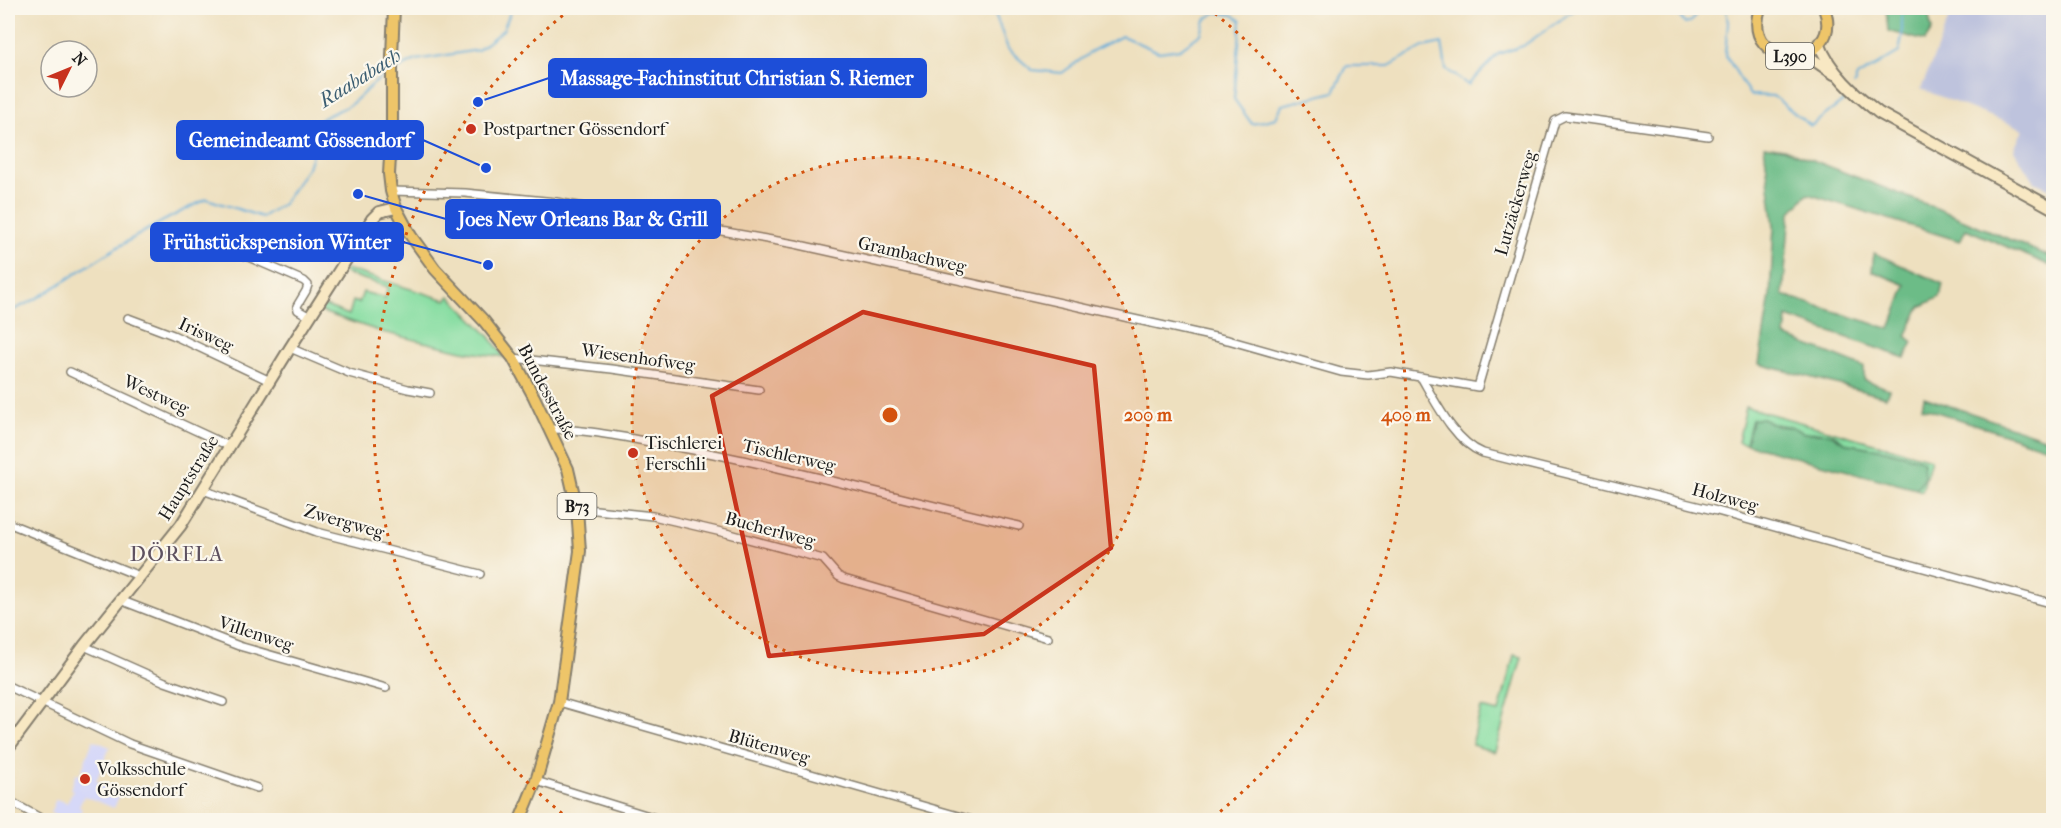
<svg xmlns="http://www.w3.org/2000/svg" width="2061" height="828" viewBox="0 0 2061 828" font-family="'IM FELL French Canon',serif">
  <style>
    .built { fill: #d6d8f8 }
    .industrial { fill: #bec3dd }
    .green { fill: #86dda1; stroke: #517c5e; stroke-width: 1.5 }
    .forest { fill: #6cbc87; stroke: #446c52; stroke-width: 1.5 }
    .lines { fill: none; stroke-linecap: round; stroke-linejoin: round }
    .stream { stroke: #60acd9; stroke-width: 2 }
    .street-casing { stroke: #857e6e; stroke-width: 10 }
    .secondary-casing { stroke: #857e6e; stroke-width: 14 }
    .primary-casing { stroke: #857e6e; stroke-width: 14 }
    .street { stroke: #fff; stroke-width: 7 }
    .secondary { stroke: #f8e8c3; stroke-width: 10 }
    .primary { stroke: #eec569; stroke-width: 10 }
    .marked { fill: #c8321e; fill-opacity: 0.2; stroke: #c8321e; stroke-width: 4.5; stroke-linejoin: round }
    .ring { fill: none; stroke: #d4530e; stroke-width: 3; stroke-dasharray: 3 6 }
    .poi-dot { fill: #c8321e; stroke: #fbf7ec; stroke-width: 2 }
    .labels { text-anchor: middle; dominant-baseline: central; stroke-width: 4.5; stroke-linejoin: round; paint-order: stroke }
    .shield { fill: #fbf7ec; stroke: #5f5e5a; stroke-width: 1.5 }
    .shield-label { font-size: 16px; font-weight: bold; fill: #1c1c1c }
    .poi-label { font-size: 18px; fill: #1c1c1c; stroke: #fbf7ec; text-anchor: start }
    .street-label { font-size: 18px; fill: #1c1c1c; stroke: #fbf7ec }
    .water-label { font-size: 20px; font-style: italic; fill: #3b5d71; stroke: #fbf7ec }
    .quarter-label { font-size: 21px; letter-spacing: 1.5px; fill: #5e5160; stroke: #fbf7ec }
    .centre { fill: #d4530e; stroke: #fbf7ec; stroke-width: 3 }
    .ring-label { font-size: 18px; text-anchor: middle; font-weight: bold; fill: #d4530e; stroke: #fbf7ec; stroke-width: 4.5; stroke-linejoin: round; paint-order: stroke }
    .leader { fill: none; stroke: #1d4ed8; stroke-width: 2 }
    .callout-dot { fill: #1d4ed8; stroke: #fbf7ec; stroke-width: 2 }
    .callout { fill: #1d4ed8; stroke: #1d4ed8; stroke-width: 2 }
    .callout-label { font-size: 20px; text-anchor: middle; font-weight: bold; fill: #fff }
  </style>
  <rect width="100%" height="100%" fill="#fbf7ec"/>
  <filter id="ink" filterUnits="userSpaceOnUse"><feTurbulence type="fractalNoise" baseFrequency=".0167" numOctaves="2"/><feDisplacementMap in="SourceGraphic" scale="12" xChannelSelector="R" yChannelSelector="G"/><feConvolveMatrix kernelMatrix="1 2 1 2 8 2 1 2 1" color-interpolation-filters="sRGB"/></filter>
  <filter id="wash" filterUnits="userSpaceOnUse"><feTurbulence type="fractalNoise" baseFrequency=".008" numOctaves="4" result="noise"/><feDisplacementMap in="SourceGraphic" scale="24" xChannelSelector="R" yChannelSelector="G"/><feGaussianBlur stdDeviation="1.35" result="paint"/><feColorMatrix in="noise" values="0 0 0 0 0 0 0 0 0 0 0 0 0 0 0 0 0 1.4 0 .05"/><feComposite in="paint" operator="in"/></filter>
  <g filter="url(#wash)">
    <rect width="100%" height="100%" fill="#eee0bf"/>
    <path class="built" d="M93,740L110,747L96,781L121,792L114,808L84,796L79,807L82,809L77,820H69L50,813L56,799L67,803L73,790L70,789L76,774L80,775Z"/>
    <path class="industrial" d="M1953,8H2053V190L2034,182L2014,150L2023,129L1921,89Z"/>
    <path class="green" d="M346,269L446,300L450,296L490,337L504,357L462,351L382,332L319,311L323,305L349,315L353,301L359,303L363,292L385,298L388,287L344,273Z
      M1746,407L1931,459L1922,491L1916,489L1920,485L1919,459L1885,450L1848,444L1833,434L1817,432L1804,433L1792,427L1752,420L1746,444L1738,442Z
      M1514,655L1522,657L1495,752L1472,745L1481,708L1499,712Z"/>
    <path class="forest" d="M1886,8H1927L1932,30L1925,41L1888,31Z
      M1764,146L1784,149L1936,208L2053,258V267L1966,229L1960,241L1808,194L1790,213L1783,295L1890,329L1906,285L1872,271L1874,253L1943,284L1940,297L1920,307L1906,336L1913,342L1905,358L1787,317L1785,336L1864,367V380L1889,389L1886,397L1759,364L1770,296L1774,226Z
      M1924,397L2053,441V450L1922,407Z
      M1761,418L1777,426L1792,427L1804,433H1828L1848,444L1885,450L1919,459L1923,461L1924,478L1916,489L1746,444L1752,420Z"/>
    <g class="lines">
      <path class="stream" d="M993,8L1008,49L1032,70L1062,73L1094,50L1122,36L1159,52L1180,49L1201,34L1205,20L1216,12L1233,15L1241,21L1234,99L1252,124L1276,118L1282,105L1334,92L1347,66H1389L1423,47L1442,43L1446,69L1468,85L1498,54L1523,46L1577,8
        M1674,8L1685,24C1694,21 1697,17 1697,8
        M1726,8L1728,23L1725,54L1750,95L1773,96L1811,126L1849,97L1850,93
        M396,70L416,60L478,50L503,30L512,8
        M1854,85L1857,77L1899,52L1902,37V8
        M8,312C36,301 58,285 83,269C123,243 164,219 207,199L262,217L283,204L308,167L314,149L313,126C324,114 339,112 351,104C364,94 373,81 388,74"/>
    </g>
  </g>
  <g filter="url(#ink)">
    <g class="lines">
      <defs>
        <path id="street" d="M391,191L465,193L556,202L795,244L1228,340L1341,372L1368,375L1391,372L1478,387L1555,121L1565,116L1708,136
          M186,230L304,281L308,285L306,291L297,306L298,310L310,317
          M128,318L173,335L270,381
          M290,348L349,373L408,389L430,393
          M513,358L612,369L759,390
          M70,372L229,446
          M1421,377C1436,403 1455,442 1483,453L1717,511L2054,604
          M550,429C590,429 632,439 672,446C789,467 903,500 1019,526
          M203,490L317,532L480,574
          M577,508L653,516L730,534L823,559L838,576L844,579L1048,638
          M8,523L139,576
          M120,600L239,646L386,688
          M84,646L165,682L223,702
          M8,686L130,744L257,788
          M559,702L972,820
          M536,781L662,820
          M8,800L44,820"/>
        <path id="secondary" d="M1819,43C1830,73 1855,94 1879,113L2054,209
          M1805,54L1834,74
          M8,748L84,646L181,525L290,348L372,219L379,212L396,208"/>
        <path id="primary" d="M394,8L392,56V124L389,174L391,191L396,208L411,236L435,269L484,321L513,358L534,397L568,469L577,508L580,551L559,702L536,781L520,820
          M1760,8C1739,73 1847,68 1824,8"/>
      </defs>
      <use href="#street" class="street-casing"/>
      <use href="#secondary" class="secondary-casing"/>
      <use href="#primary" class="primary-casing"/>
      <use href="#street" class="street"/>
      <use href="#secondary" class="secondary"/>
      <use href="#primary" class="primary"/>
    </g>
  </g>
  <path class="marked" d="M863,312L1094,366L1111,548L984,634L769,656L712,396Z"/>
  <circle cx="890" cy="415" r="258" fill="#d4530e" fill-opacity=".12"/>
  <g class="ring">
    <circle cx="890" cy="415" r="258"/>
    <path d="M569 819A516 516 0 0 1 572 8M1208 8A516 516 0 0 1 1211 819"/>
  </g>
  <g class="poi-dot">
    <circle cx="471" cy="129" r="6"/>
    <circle cx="633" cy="453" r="6"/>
    <circle cx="85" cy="779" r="6"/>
  </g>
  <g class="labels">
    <g class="shield">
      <rect x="1766" y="43" width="48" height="26" rx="4.5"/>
      <rect x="557.5" y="493" width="39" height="26" rx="4.5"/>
    </g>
    <g class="shield-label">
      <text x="1790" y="56">L390</text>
      <text x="577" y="506">B73</text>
    </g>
    <g class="poi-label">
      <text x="483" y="129">Postpartner Gössendorf</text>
      <text x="645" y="443">Tischlerei<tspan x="645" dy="21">Ferschli</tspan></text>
      <text x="97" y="769">Volksschule<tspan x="97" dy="21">Gössendorf</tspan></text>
    </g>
    <g class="street-label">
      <text transform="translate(1516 203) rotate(-74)">Lutzäckerweg</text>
      <text transform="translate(912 255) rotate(13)">Grambachweg</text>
      <text transform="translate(206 335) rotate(25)">Irisweg</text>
      <text transform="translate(638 358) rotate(8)">Wiesenhofweg</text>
      <text transform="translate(547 392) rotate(62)">Bundesstraße</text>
      <text transform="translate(156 395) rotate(25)">Westweg</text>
      <text transform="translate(789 456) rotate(13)">Tischlerweg</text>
      <text transform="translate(189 478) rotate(-58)">Hauptstraße</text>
      <text transform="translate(1725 498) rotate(15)">Holzweg</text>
      <text transform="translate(344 522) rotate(16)">Zwergweg</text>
      <text transform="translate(770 530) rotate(15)">Bucherlweg</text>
      <text transform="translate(256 634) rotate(18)">Villenweg</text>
      <text transform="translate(769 747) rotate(16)">Blütenweg</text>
    </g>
    <g class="water-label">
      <text transform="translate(360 78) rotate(-32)">Raababach</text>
    </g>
    <g class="quarter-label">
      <text x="177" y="554">DÖRFLA</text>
    </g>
  </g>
  <circle cx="890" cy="415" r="9" class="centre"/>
  <g class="ring-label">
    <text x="1148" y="421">200 m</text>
    <text x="1406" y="421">400 m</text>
  </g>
  <path class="leader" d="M478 102L549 78M486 168L423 140M358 194L446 219M488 265L403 242"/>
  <g class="callout-dot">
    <circle cx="478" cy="102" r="6"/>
    <circle cx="486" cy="168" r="6"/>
    <circle cx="358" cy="194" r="6"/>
    <circle cx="488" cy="265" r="6"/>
  </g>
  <g class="callout">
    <rect x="549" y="59" width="377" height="38" rx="6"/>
    <rect x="177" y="121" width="246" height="38" rx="6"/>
    <rect x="446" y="200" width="274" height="38" rx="6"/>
    <rect x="151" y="223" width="252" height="38" rx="6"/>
  </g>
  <g class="callout-label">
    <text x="737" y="85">Massage-Fachinstitut Christian S. Riemer</text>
    <text x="300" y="147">Gemeindeamt Gössendorf</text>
    <text x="583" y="226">Joes New Orleans Bar &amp; Grill</text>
    <text x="277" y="249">Frühstückspension Winter</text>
  </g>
  <rect width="2061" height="828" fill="none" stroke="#fbf7ec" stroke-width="30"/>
  <g transform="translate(69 69) rotate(47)"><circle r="28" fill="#fbf7ec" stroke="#a29f99" stroke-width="1.5"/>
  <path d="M0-4.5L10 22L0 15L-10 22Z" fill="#c8321e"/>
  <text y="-9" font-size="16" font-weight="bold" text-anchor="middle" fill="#1c1c1c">N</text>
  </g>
</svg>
